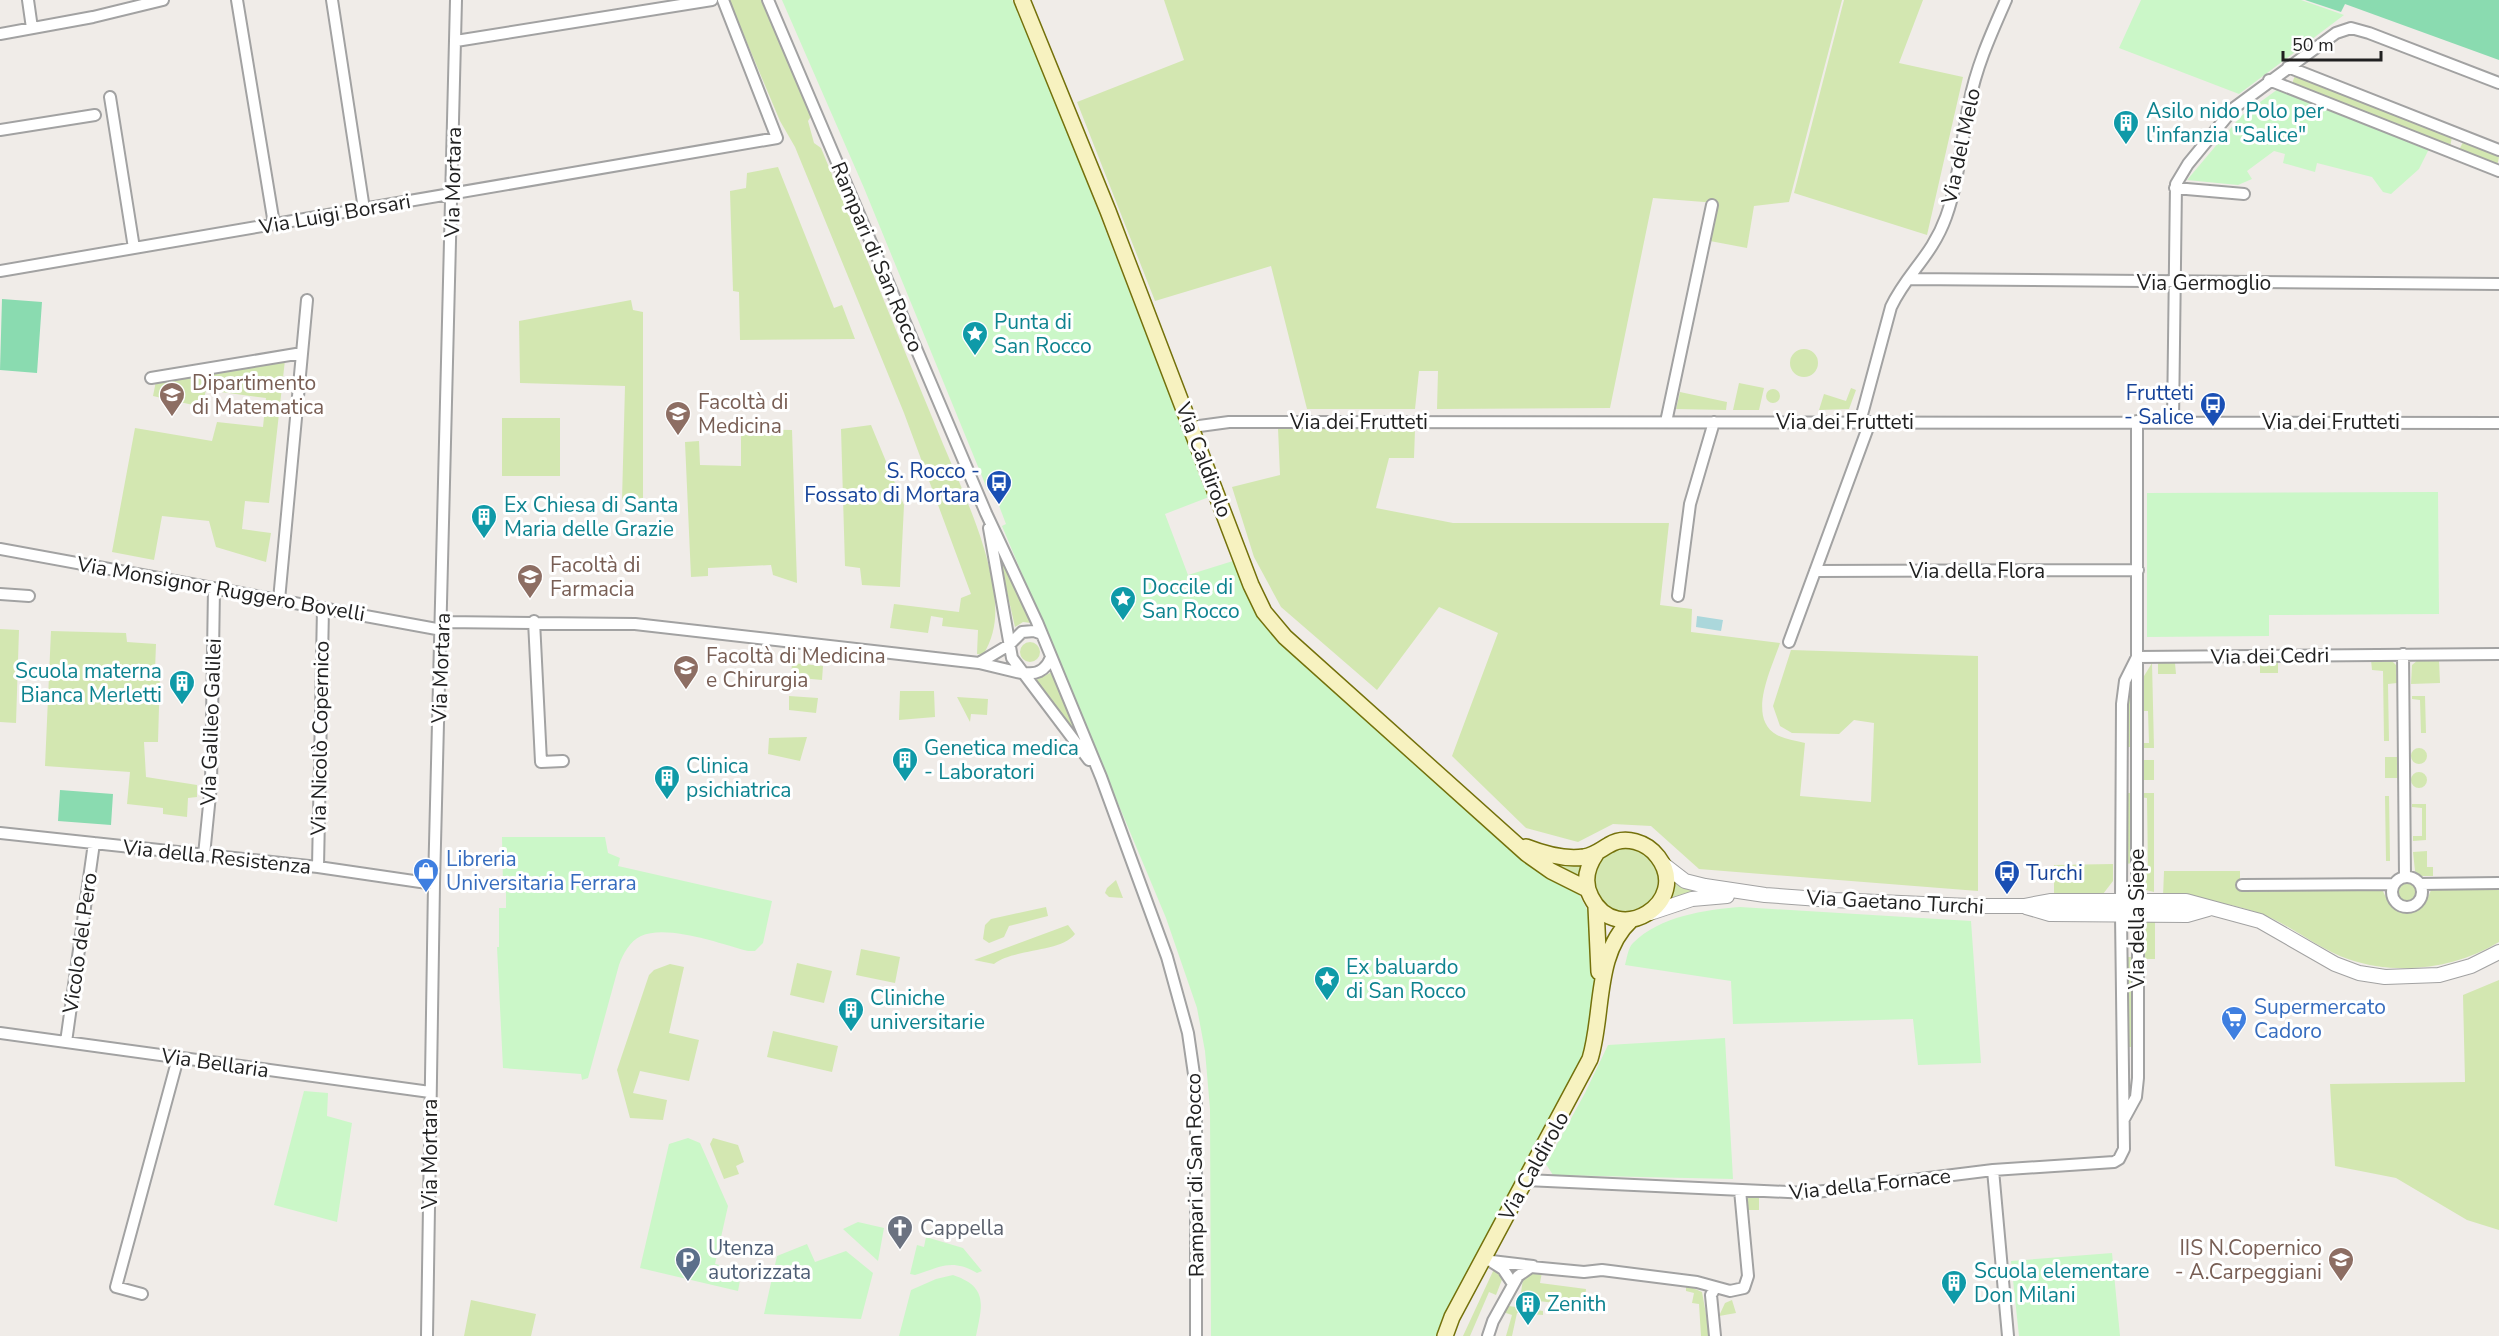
<svg xmlns="http://www.w3.org/2000/svg" width="2499" height="1336" viewBox="0 0 2499 1336" font-family="'Nunito Sans',sans-serif">
  <style>
    .grass { fill: #d3e7b1 }
    .park { fill: #cbf7c8 }
    .pitch { fill: #8adbb0 }
    .water { fill: #abd7db }
    .lines { fill: none; stroke-linecap: round; stroke-linejoin: round }
    .minor-casing { stroke: #a2a2a2; stroke-width: 14 }
    .tertiary-casing { stroke: #a2a2a2; stroke-width: 16 }
    .secondary-casing { stroke: #74710b; stroke-width: 18 }
    .minor { stroke: #fff; stroke-width: 10 }
    .tertiary { stroke: #fff; stroke-width: 14 }
    .secondary { stroke: #f7f2c0; stroke-width: 15 }
    .labels { text-anchor: middle; dominant-baseline: central; stroke-width: 6; stroke-linejoin: round; paint-order: stroke }
    .culture-label { font-size: 21px; fill: #0d838f; stroke: #fff; text-anchor: start }
    .street-label { font-size: 21px; fill: #212121; stroke: #fff }
    .education-label { font-size: 21px; fill: #785e54; stroke: #fff; text-anchor: start }
    .transit-label { font-size: 21px; fill: #164399; stroke: #fff; text-anchor: end }
    .shop-label { font-size: 21px; fill: #366cbe; stroke: #fff; text-anchor: start }
    .worship-label { font-size: 21px; fill: #5b616d; stroke: #fff; text-anchor: start }
    .service-label { font-size: 21px; fill: #4e5e75; stroke: #fff; text-anchor: start }
  </style>
  <rect width="100%" height="100%" fill="#f0ece8"/>
  <path class="grass" d="M729,0H764L812,115L808,121L814,143L821,148C859,239 896,331 934,422C955,475 983,529 993,585C997,611 997,632 983,655L977,654L978,630L942,626L943,618L931,616L928,633L890,628L894,604L959,612L961,598L971,594L904,413L795,147L780,121Z
    M1164,0H1842L1789,202L1754,206L1747,248L1710,241L1717,203L1653,198L1610,408L1437,409L1438,371H1419L1415,409H1307L1271,266L1155,301L1077,102L1184,60Z
    M1844,0H1923L1899,63L1963,77L1927,235L1794,193Z
    M2295,75L2452,137L2450,147L2292,84Z
    M2463,142L2499,157L2497,166L2459,150Z
    M778,167L834,308L842,305L855,339L740,340L739,292L733,291L730,191L746,188L747,173Z
    M631,300L633,310L643,312V501L622,500L625,386L520,383L519,321Z
    M1790 363a14 14 0 1 1 28 0a14 14 0 1 1-28 0Z
    M285,360L269,503L245,501L242,529L271,533L266,562L216,547L209,521L162,516L154,560L112,552L135,428L212,441L217,422L263,427L266,398L206,390L202,407L153,396L156,381Z
    M1739,383L1764,388L1759,410H1733Z
    M1851,388L1856,390L1849,409L1819,410L1824,394L1846,401Z
    M1766 396a7 7 0 1 1 14 0a7 7 0 1 1-14 0Z
    M1680,392L1727,402L1726,410L1676,409Z
    M502,418H560V476H502Z
    M871,425L904,505L900,587L862,585L860,568L845,566L841,429Z
    M1278,428L1415,430L1414,458H1389L1376,508L1453,523H1669L1660,605L1692,609L1691,632L1780,643C1772,668 1746,718 1777,735C1785,739 1797,741 1805,743L1800,796L1871,802L1874,723L1854,720L1839,734L1792,733L1780,726L1773,706L1791,650L1978,656V891L1699,869L1651,826L1613,824L1578,842L1526,828L1452,756L1498,633L1439,607L1377,690L1281,607L1254,557L1232,487L1280,475Z
    M741,429L792,430L797,583L773,575L771,565L708,568V576L691,577L685,442L699,441L700,465L741,466Z
    M997,548L1031,623L1023,622L1015,627Z
    M0,629L19,630L16,723L0,722Z
    M51,631L126,633L127,642L156,644L155,671L160,672L158,742H144L146,777L197,785V797L188,798L187,817L163,814V808L127,804L130,772L45,766Z
    M1020 652a10 10 0 1 1 20 0a10 10 0 1 1-20 0Z
    M2371,660H2391L2396,665L2397,683L2388,684L2389,741H2384L2383,671L2372,670Z
    M2418,660H2439L2440,683L2411,684L2412,665Z
    M2260,661H2278V673H2260Z
    M792,663L823,666L822,680L791,677Z
    M2152,663L2154,748H2139V743H2149L2148,711H2139L2141,681Z
    M2158,663H2175L2176,674H2158Z
    M1052,672L1078,736L1036,680Z
    M2129,683L2133,685L2131,747H2125Z
    M900,691H934L935,717L899,720Z
    M789,696L818,698L816,713L789,710Z
    M2412,696H2425L2426,733H2421L2420,700L2412,699Z
    M957,697L988,699L987,715L971,714L970,722Z
    M807,737L800,761L768,754L769,738Z
    M2411 756a8 8 0 1 1 16 0a8 8 0 1 1-16 0Z
    M2385,757H2398V778H2385Z
    M2141,760H2154V780H2141Z
    M2411 780a8 8 0 1 1 16 0a8 8 0 1 1-16 0Z
    M2126,793H2133V863L2126,864Z
    M2139,793H2154V892L2146,890L2140,873H2148L2147,798L2139,797Z
    M2385,796H2389L2390,861H2386Z
    M2412,804H2426V840L2413,841V836H2422V808L2412,807Z
    M1594 880a32 32 0 1 1 64 0a32 32 0 1 1-64 0Z
    M2427,851V867H2433V876H2420L2415,871L2413,852Z
    M1549,857L1585,860L1579,882L1546,865Z
    M2113,864V881L2103,894L2054,898V865Z
    M2164,871H2240V889H2382C2392,913 2403,916 2425,904L2432,888L2499,887V942C2455,969 2397,976 2348,959C2321,950 2297,930 2271,918C2236,902 2200,900 2163,897Z
    M1116,880L1123,898L1109,897L1105,893L1107,888Z
    M2398 892a9 9 0 1 1 18 0a9 9 0 1 1-18 0Z
    M1676,883L1713,892L1672,899Z
    M1046,907L1048,916L1009,926L1004,937L989,943L983,939L985,925L991,919Z
    M2144,920H2155V959H2145Z
    M1068,925L1075,934C1060,953 1014,948 994,964L974,960Z
    M861,949L900,957L895,983L856,975Z
    M2127,957H2135V1047H2128Z
    M797,963L832,971L824,1003L790,995Z
    M670,964L684,967L669,1033L699,1040L689,1081L640,1071L633,1093L667,1100L663,1120L630,1118L617,1070L649,975L654,970Z
    M2499,980V1230L2467,1220L2396,1178L2335,1166L2330,1084L2465,1082L2463,995Z
    M773,1031L838,1046L832,1072L767,1057Z
    M713,1138L738,1145L744,1162L736,1166L739,1174L724,1179L710,1144Z
    M1746,1197H1759V1210H1747Z
    M1494,1269L1503,1277L1496,1295L1489,1292L1470,1336H1463Z
    M1528,1272H1542L1540,1283L1586,1289L1584,1306L1520,1299L1523,1279Z
    M1686,1285L1702,1292L1710,1336H1701L1699,1304L1692,1303L1694,1293L1686,1291Z
    M471,1300L536,1314L531,1336H464Z
    M1732,1300L1736,1313L1719,1316L1725,1303Z
    M1509,1306L1543,1311V1315L1517,1313L1512,1336H1506L1512,1315L1503,1312Z"/>
  <path class="park" d="M782,0H1012L1043,69L1209,497L1165,514L1188,575L1233,561L1255,611L1279,642L1534,868L1577,891L1590,915L1595,981L1590,1039L1570,1084L1451,1302L1439,1336H1211L1210,1109L1205,1051L1197,1008L1166,918L1002,526L1006,524L993,490L988,491L864,188Z
    M2141,0H2301L2344,15L2239,94L2119,48Z
    M2278,89L2429,149L2419,169L2391,194L2383,192L2372,177L2317,163L2315,172L2283,163L2285,154L2274,151L2247,171L2252,179L2238,185L2187,180L2241,116Z
    M2438,492L2439,614L2269,615V636L2147,637V493Z
    M502,837H605L608,853L620,858L618,866L772,901L763,943L755,951H748C721,944 667,924 641,936C630,941 623,954 619,965L588,1078L582,1080L581,1074L503,1068L497,947H499V908H506V893L503,886Z
    M1740,907L1971,921L1981,1063L1918,1065L1913,1019L1733,1024L1731,981L1625,965C1627,958 1628,948 1633,943C1660,916 1705,910 1740,907Z
    M1725,1038L1733,1179L1553,1175L1546,1164L1585,1093L1608,1045Z
    M304,1091L328,1093L327,1116L352,1123L337,1222L274,1205Z
    M688,1138L700,1143L728,1206L715,1264L742,1270L738,1291L640,1268L669,1144Z
    M858,1222L884,1228L878,1261L843,1229Z
    M926,1237L963,1248L982,1271L977,1273C952,1258 940,1267 915,1275L910,1274L917,1245L924,1247Z
    M807,1244L815,1262L846,1251L873,1273L861,1319L764,1314L777,1256Z
    M2112,1253L2120,1336H2019L2011,1261Z
    M953,1275C989,1287 982,1306 976,1336H899L911,1290L936,1279Z"/>
  <path class="pitch" d="M2305,0H2499V60L2345,4L2341,12Z
    M2,299L42,302L37,373L0,370Z
    M60,790L113,794L111,825L58,821Z"/>
  <path class="water" d="M1697,616L1723,620L1721,631L1696,627Z"/>
  <g class="lines">
    <defs>
      <path id="minor" d="M28,0L32,28
        M237,0L274,224
        M332,0L364,209
        M768,0L986,513L1037,622L1101,777L1167,957L1188,1033L1196,1088V1336
        M0,34L93,17L163,0
        M456,41L712,0
        M2288,67L2499,150
        M2269,80L2499,171
        M110,97L134,248
        M0,130L95,115
        M2175,188L2244,194
        M0,271L777,138L723,0
        M1909,279L2499,284
        M151,378L302,353
        M1666,422L1712,205
        M1860,422L1891,307C1907,273 1932,256 1946,217C1959,181 1961,142 1969,104C1976,67 1991,34 2006,0
        M2173,422L2176,184L2188,164L2234,108L2336,33L2351,28L2369,33L2499,83
        M1192,427L1229,422L2499,423
        M989,528L1012,658L1089,760
        M0,549L442,630
        M1815,571L2138,570
        M0,594L29,596
        M1678,596L1690,504L1714,422
        M279,600L307,300
        M534,621L541,762L563,761
        M442,622L635,624L979,663L1021,673
        M1789,642L1870,422
        M2403,654L2405,877
        M2137,657L2499,654
        M979,663L1009,645L1022,632L1034,631L1042,634
        M1021,672C1035,676 1046,671 1051,657
        M0,833L318,867L434,884
        M204,855L211,785L214,588
        M318,867L323,608
        M2392 892a15 15 0 1 1 30 0a15 15 0 1 1-30 0Z
        M2420,884L2499,883
        M2242,885L2393,884
        M2121,901L2122,704L2125,681L2137,657
        M2137,901V421
        M0,1033L430,1092
        M66,1042L94,843
        M2124,1119L2136,1097L2138,1078V915
        M1993,1170L2008,1336
        M1526,1180L1808,1193L1993,1170L2114,1162L2119,1159L2124,1149L2121,915
        M1483,1260L1533,1266
        M1492,1262L1503,1269L1513,1284
        M1715,1288L1711,1295L1715,1336
        M142,1294L116,1287L178,1058
        M427,1336L434,884L456,0
        M1488,1336L1493,1321L1518,1276L1531,1267L1584,1272L1602,1270L1697,1282L1730,1291L1744,1288L1748,1276L1740,1190"/>
      <path id="tertiary" d="M1663,864L1685,881L1705,886L1765,895L1833,900L1969,906H2024L2050,901H2186L2260,921L2335,964L2359,973L2385,977L2439,975L2471,966L2499,952
        M2026,907L2050,914L2187,915L2208,909
        M1650,913L1692,899L1727,896"/>
      <path id="secondary" d="M1022,0L1108,211L1251,585L1264,612L1285,637L1527,854L1551,871L1587,889
        M1526,847C1544,854 1565,860 1584,857C1595,855 1600,850 1609,845C1625,835 1647,842 1658,857C1692,902 1617,949 1591,897C1583,882 1587,867 1596,854
        M1596,907L1599,972
        M1445,1336L1452,1317L1590,1059C1604,1013 1594,954 1631,920"/>
    </defs>
    <use href="#minor" class="minor-casing"/>
    <use href="#tertiary" class="tertiary-casing"/>
    <use href="#secondary" class="secondary-casing"/>
    <use href="#minor" class="minor"/>
    <use href="#tertiary" class="tertiary"/>
    <use href="#secondary" class="secondary"/>
  </g>
  <defs>
    <symbol id="building-pin" viewBox="-11 -11 22 30"><path d="M0 17L-7.5 6A9.5 9.5 0 1 1 7.5 6Z" fill="#0f9aa8" stroke="#fff"/><path d="M-4-6H4V6H1V3H-1V6H-4ZM-2.5-4.3h1.7v1.8h-1.7ZM.8-4.3h1.7v1.8H.8ZM-2.5-1h1.7V.8h-1.7ZM.8-1h1.7V.8H.8Z" fill="#fff"/></symbol>
    <symbol id="sight-pin" viewBox="-11 -11 22 30"><path d="M0 17L-7.5 6A9.5 9.5 0 1 1 7.5 6Z" fill="#0f9aa8" stroke="#fff"/><path d="M0-6L1.8-2.2L6-1.7L2.9 1.2L3.7 5.4L0 3.3L-3.7 5.4L-2.9 1.2L-6-1.7L-1.8-2.2Z" fill="#fff"/></symbol>
    <symbol id="university-pin" viewBox="-11 -11 22 30"><path d="M0 17L-7.5 6A9.5 9.5 0 1 1 7.5 6Z" fill="#8d6e63" stroke="#fff"/><path d="M0-5L7-2L0 1L-7-2ZM-4 1L0 2.5L4 1V4Q0 6-4 4Z" fill="#fff"/></symbol>
    <symbol id="bus-pin" viewBox="-11 -11 22 30"><path d="M0 17L-7.5 6A9.5 9.5 0 1 1 7.5 6Z" fill="#1a4fb4" stroke="#fff"/><path d="M-5-6H5V4H4V6H2V4H-2V6H-4V4H-5ZM-3.5-4V0h7V-4ZM-3.5 1.2v1.5H-2V1.2ZM2 1.2v1.5H3.5V1.2Z" fill="#fff"/></symbol>
    <symbol id="shop-pin" viewBox="-11 -11 22 30"><path d="M0 17L-7.5 6A9.5 9.5 0 1 1 7.5 6Z" fill="#3f7fe0" stroke="#fff"/><path d="M-5-2.5h2.3a2.7 3.5 0 0 1 5.4 0H5L5.5 6h-11ZM-1.5-2.5h3a1.5 2.3 0 0 0-3 0Z" fill="#fff"/></symbol>
    <symbol id="supermarket-pin" viewBox="-11 -11 22 30"><path d="M0 17L-7.5 6A9.5 9.5 0 1 1 7.5 6Z" fill="#3f7fe0" stroke="#fff"/><path d="M-6-5.5h2.5l.6 2H6L4.5 2H-2.5L-4.4-4H-6ZM-1.5 3.2a1.3 1.3 0 1 0 .1 0ZM3 3.2a1.3 1.3 0 1 0 .1 0Z" fill="#fff"/></symbol>
    <symbol id="church-pin" viewBox="-11 -11 22 30"><path d="M0 17L-7.5 6A9.5 9.5 0 1 1 7.5 6Z" fill="#6b7280" stroke="#fff"/><path d="M-1.2-6h2.4v3.5h3.3v2.4h-3.3V6h-2.4V-.1h-3.3v-2.4h3.3Z" fill="#fff"/></symbol>
    <symbol id="parking-pin" viewBox="-11 -11 22 30"><path d="M0 17L-7.5 6A9.5 9.5 0 1 1 7.5 6Z" fill="#5c6f8a" stroke="#fff"/><path d="M-3.5-5.5H1a3.5 3.5 0 0 1 0 7H-1V5.5H-3.5ZM-1-3.4V-.6H.8a1.4 1.4 0 0 0 0-2.8Z" fill="#fff"/></symbol>
    <symbol id="school-pin" viewBox="-11 -11 22 30"><path d="M0 17L-7.5 6A9.5 9.5 0 1 1 7.5 6Z" fill="#8d6e63" stroke="#fff"/><path d="M0-5L7-2L0 1L-7-2ZM-4 1L0 2.5L4 1V4Q0 6-4 4Z" fill="#fff"/></symbol>
  </defs>
  <g fill-rule="evenodd">
    <use href="#building-pin" x="2111" y="108" width="30" height="40"/>
    <use href="#sight-pin" x="960" y="319" width="30" height="40"/>
    <use href="#university-pin" x="157" y="380" width="30" height="40"/>
    <use href="#bus-pin" x="2198" y="390" width="30" height="40"/>
    <use href="#university-pin" x="663" y="399" width="30" height="40"/>
    <use href="#bus-pin" x="984" y="468" width="30" height="40"/>
    <use href="#building-pin" x="469" y="502" width="30" height="40"/>
    <use href="#university-pin" x="515" y="562" width="30" height="40"/>
    <use href="#sight-pin" x="1108" y="584" width="30" height="40"/>
    <use href="#university-pin" x="671" y="653" width="30" height="40"/>
    <use href="#building-pin" x="167" y="668" width="30" height="40"/>
    <use href="#building-pin" x="890" y="745" width="30" height="40"/>
    <use href="#building-pin" x="652" y="763" width="30" height="40"/>
    <use href="#shop-pin" x="411" y="856" width="30" height="40"/>
    <use href="#bus-pin" x="1992" y="858" width="30" height="40"/>
    <use href="#sight-pin" x="1312" y="964" width="30" height="40"/>
    <use href="#building-pin" x="836" y="995" width="30" height="40"/>
    <use href="#supermarket-pin" x="2219" y="1004" width="30" height="40"/>
    <use href="#church-pin" x="885" y="1213" width="30" height="40"/>
    <use href="#parking-pin" x="673" y="1245" width="30" height="40"/>
    <use href="#school-pin" x="2326" y="1245" width="30" height="40"/>
    <use href="#building-pin" x="1939" y="1268" width="30" height="40"/>
    <use href="#building-pin" x="1513" y="1289" width="30" height="40"/>
  </g>
  <g class="labels">
    <g class="culture-label">
      <text x="2146" y="111">Asilo nido Polo per<tspan x="2146" dy="24">l'infanzia "Salice"</tspan></text>
      <text x="994" y="322">Punta di<tspan x="994" dy="24">San Rocco</tspan></text>
      <text x="504" y="505">Ex Chiesa di Santa<tspan x="504" dy="24">Maria delle Grazie</tspan></text>
      <text x="1142" y="587">Doccile di<tspan x="1142" dy="24">San Rocco</tspan></text>
      <text x="162" y="671" text-anchor="end">Scuola materna<tspan x="162" dy="24">Bianca Merletti</tspan></text>
      <text x="924" y="748">Genetica medica<tspan x="924" dy="24">- Laboratori</tspan></text>
      <text x="686" y="766">Clinica<tspan x="686" dy="24">psichiatrica</tspan></text>
      <text x="1346" y="967">Ex baluardo<tspan x="1346" dy="24">di San Rocco</tspan></text>
      <text x="870" y="998">Cliniche<tspan x="870" dy="24">universitarie</tspan></text>
      <text x="1974" y="1271">Scuola elementare<tspan x="1974" dy="24">Don Milani</tspan></text>
      <text x="1547" y="1304">Zenith</text>
    </g>
    <g class="street-label">
      <text transform="translate(1961 146) rotate(-78)">Via del Melo</text>
      <text transform="translate(453 182) rotate(-89)">Via Mortara</text>
      <text transform="translate(335 214) rotate(-10)">Via Luigi Borsari</text>
      <text transform="translate(877 257) rotate(67)">Rampari di San Rocco</text>
      <text x="2204" y="283">Via Germoglio</text>
      <text x="1359" y="422">Via dei Frutteti</text>
      <text x="1845" y="422">Via dei Frutteti</text>
      <text x="2331" y="422">Via dei Frutteti</text>
      <text transform="translate(1204 460) rotate(69)">Via Caldirolo</text>
      <text x="1977" y="571">Via della Flora</text>
      <text transform="translate(221 589) rotate(10)">Via Monsignor Ruggero Bovelli</text>
      <text transform="translate(2270 656) rotate(-1)">Via dei Cedri</text>
      <text transform="translate(441 668) rotate(-88)">Via Mortara</text>
      <text transform="translate(211 722) rotate(-88)">Via Galileo Galilei</text>
      <text transform="translate(320 738) rotate(-89)">Via Nicolò Copernico</text>
      <text transform="translate(217 857) rotate(6)">Via della Resistenza</text>
      <text transform="translate(1895 902) rotate(3)">Via Gaetano Turchi</text>
      <text transform="translate(2137 919) rotate(-90)">Via della Siepe</text>
      <text transform="translate(80 943) rotate(-82)">Vicolo del Pero</text>
      <text transform="translate(215 1063) rotate(8)">Via Bellaria</text>
      <text transform="translate(430 1154) rotate(-90)">Via Mortara</text>
      <text transform="translate(1534 1166) rotate(-61)">Via Caldirolo</text>
      <text transform="translate(1195 1175) rotate(-91)">Rampari di San Rocco</text>
      <text transform="translate(1870 1184) rotate(-6)">Via della Fornace</text>
    </g>
    <g class="education-label">
      <text x="192" y="383">Dipartimento<tspan x="192" dy="24">di Matematica</tspan></text>
      <text x="698" y="402">Facoltà di<tspan x="698" dy="24">Medicina</tspan></text>
      <text x="550" y="565">Facoltà di<tspan x="550" dy="24">Farmacia</tspan></text>
      <text x="706" y="656">Facoltà di Medicina<tspan x="706" dy="24">e Chirurgia</tspan></text>
      <text x="2322" y="1248" text-anchor="end">IIS N.Copernico<tspan x="2322" dy="24">- A.Carpeggiani</tspan></text>
    </g>
    <g class="transit-label">
      <text x="2194" y="393">Frutteti<tspan x="2194" dy="24">- Salice</tspan></text>
      <text x="980" y="471">S. Rocco -<tspan x="980" dy="24">Fossato di Mortara</tspan></text>
      <text x="2026" y="873" text-anchor="start">Turchi</text>
    </g>
    <g class="shop-label">
      <text x="446" y="859">Libreria<tspan x="446" dy="24">Universitaria Ferrara</tspan></text>
      <text x="2254" y="1007">Supermercato<tspan x="2254" dy="24">Cadoro</tspan></text>
    </g>
    <g class="worship-label">
      <text x="920" y="1228">Cappella</text>
    </g>
    <g class="service-label">
      <text x="708" y="1248">Utenza<tspan x="708" dy="24">autorizzata</tspan></text>
    </g>
  </g>
  <path d="M2283 51v9h98v-9" fill="none" stroke="#212121" stroke-width="3"/>
  <text x="2292" y="51" font-size="18" fill="#212121" stroke="#ffffff" stroke-width="4.5" paint-order="stroke">50 m</text>
</svg>
